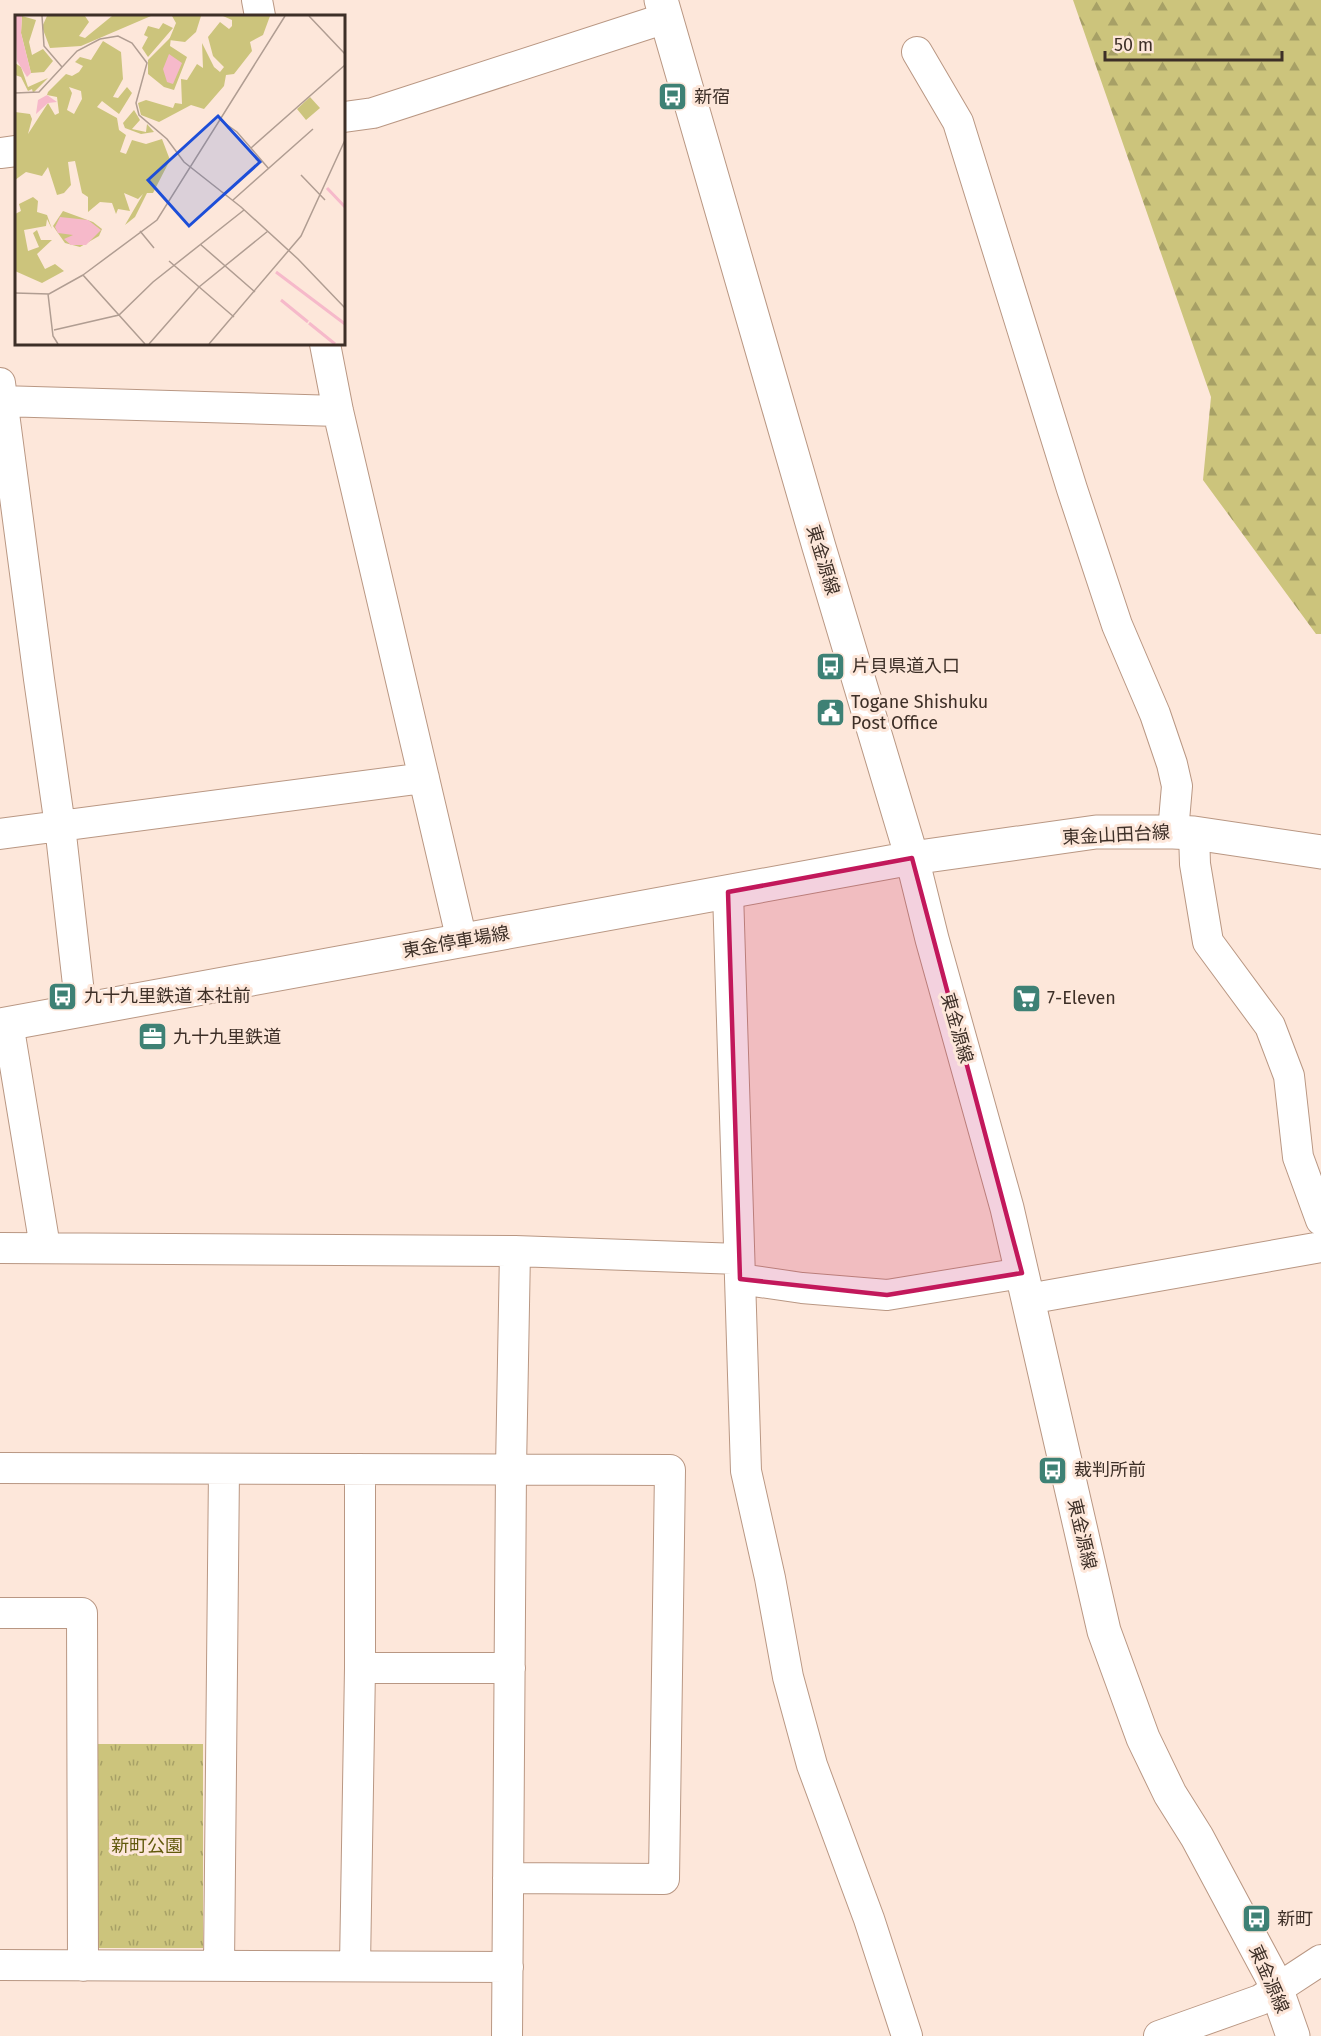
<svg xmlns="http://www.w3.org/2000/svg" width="1321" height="2036" viewBox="0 0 1321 2036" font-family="'Fira Sans','Noto Sans JP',sans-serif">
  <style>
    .grass { fill: url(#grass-tufts) }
    .forest { fill: url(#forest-firs) }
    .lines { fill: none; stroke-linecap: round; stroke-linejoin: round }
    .minor-casing { stroke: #b99783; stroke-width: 32 }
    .major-casing { stroke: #b99783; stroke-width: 35 }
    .minor { stroke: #fff; stroke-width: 30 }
    .major { stroke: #fff; stroke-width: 33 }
    .marked { fill: #c2185b; fill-opacity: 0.2; stroke: #c2185b; stroke-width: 4.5; stroke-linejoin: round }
    .labels { text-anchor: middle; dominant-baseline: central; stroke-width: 6; stroke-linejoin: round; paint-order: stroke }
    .poi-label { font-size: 18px; fill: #3d2f27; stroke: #fde7da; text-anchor: start }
    .street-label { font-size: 18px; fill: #3d2f27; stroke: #fde7da }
    .park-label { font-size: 18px; fill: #61590b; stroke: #fde7da }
    .inset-river { fill: none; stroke: #f6b9ca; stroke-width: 3 }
    .inset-road { fill: none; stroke: #b09d92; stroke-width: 1.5 }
    .view { fill: #1d4ed8; fill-opacity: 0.15; stroke: #1d4ed8; stroke-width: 3 }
    .inset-edge { fill: none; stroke: #3d2f27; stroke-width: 3 }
  </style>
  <defs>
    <pattern id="grass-tufts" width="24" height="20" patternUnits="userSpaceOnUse" patternTransform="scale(1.5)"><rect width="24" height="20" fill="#ccc47c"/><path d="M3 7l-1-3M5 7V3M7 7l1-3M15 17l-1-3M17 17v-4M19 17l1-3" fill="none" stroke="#a7a066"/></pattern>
    <pattern id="forest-firs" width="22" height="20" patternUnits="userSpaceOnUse" patternTransform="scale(1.5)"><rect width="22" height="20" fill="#ccc47c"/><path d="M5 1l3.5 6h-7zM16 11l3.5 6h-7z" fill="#a7a066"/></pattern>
  </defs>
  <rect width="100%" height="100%" fill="#fde7da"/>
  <path class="grass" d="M92,1744H203V1948H91Z"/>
  <path class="forest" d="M1073,0H1321V634H1316L1203,480L1211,397Z"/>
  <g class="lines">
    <defs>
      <path id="minor" d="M257,0L260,16
        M917,52L958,122L1072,489L1117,625L1155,714L1172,764L1177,786L1173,832
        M344,117L373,113L666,18
        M0,153L16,151
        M325,344L338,411L462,941
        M0,383L39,679L60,826L81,1011
        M0,401L338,411
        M1194,833L1195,864L1208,942L1270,1026L1289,1076L1298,1157L1321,1220
        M0,834L424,778
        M728,892L746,1471L770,1578L788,1677L812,1765L869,1919L907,2036
        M8,1023L45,1247
        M0,1248L515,1251L739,1259
        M740,1279L802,1288L887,1295L1022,1273
        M1028,1299L1321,1247
        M0,1468L670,1470L664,1879L508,1878
        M360,1469V1668H510
        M0,1613H82L83,1966
        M0,1965L508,1967
        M219,1966L224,1469
        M355,1966L360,1668
        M507,2036L511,1469L515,1251
        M1159,2036L1260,2000L1321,1960"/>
      <path id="major" d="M661,0L819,547L912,858L932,939L1007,1208L1104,1631L1143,1738L1170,1794L1197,1837L1273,1979L1293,2036
        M0,1025L912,858L1096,832H1173L1194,833L1321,852"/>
    </defs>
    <use href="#minor" class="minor-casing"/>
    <use href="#major" class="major-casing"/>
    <use href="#minor" class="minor"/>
    <use href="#major" class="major"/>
  </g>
  <path class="marked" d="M912,858L1022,1273L887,1295L740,1279L728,892Z"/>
  <defs>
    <symbol id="bus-square" viewBox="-11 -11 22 22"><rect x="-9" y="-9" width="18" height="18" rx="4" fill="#3e8175" stroke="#fde7da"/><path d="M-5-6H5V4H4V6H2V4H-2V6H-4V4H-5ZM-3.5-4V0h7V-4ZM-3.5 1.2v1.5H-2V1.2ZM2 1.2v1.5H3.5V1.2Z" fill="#fff"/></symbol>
    <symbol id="civic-square" viewBox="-11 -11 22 22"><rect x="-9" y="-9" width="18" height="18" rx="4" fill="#3e8175" stroke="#fde7da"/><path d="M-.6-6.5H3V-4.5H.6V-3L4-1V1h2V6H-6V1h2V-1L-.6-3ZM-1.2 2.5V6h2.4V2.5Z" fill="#fff"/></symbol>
    <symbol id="supermarket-square" viewBox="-11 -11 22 22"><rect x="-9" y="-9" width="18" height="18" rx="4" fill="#3e8175" stroke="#fde7da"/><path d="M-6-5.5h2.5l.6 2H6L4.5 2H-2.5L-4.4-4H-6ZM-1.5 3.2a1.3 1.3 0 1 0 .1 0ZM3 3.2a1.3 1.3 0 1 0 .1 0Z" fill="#fff"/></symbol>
    <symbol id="office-square" viewBox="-11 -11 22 22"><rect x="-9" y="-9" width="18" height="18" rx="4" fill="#3e8175" stroke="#fde7da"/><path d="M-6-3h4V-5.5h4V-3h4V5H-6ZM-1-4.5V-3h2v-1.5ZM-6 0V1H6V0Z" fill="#fff"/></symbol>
  </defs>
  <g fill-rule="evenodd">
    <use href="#bus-square" x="656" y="80" width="33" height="33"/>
    <use href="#bus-square" x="814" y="650" width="33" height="33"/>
    <use href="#civic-square" x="814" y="696" width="33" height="33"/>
    <use href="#bus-square" x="46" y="980" width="33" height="33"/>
    <use href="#supermarket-square" x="1010" y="982" width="33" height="33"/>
    <use href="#office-square" x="136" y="1020" width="33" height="33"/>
    <use href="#bus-square" x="1036" y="1454" width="33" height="33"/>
    <use href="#bus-square" x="1240" y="1902" width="33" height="33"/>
  </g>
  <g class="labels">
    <g class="poi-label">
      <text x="694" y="97">新宿</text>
      <text x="852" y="666">片貝県道入口</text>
      <text x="851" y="702">Togane Shishuku<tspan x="851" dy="21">Post Office</tspan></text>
      <text x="84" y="996">九十九里鉄道 本社前</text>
      <text x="1047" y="998">7-Eleven</text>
      <text x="173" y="1037">九十九里鉄道</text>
      <text x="1074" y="1470">裁判所前</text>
      <text x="1277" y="1919">新町</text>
    </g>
    <g class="street-label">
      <text transform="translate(823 560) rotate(73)">東金源線</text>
      <text transform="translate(1116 835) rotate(-3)">東金山田台線</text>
      <text transform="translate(456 942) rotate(-10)">東金停車場線</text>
      <text transform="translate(957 1028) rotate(74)">東金源線</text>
      <text transform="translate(1082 1534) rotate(77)">東金源線</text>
      <text transform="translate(1269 1979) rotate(66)">東金源線</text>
    </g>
    <g class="park-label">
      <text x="147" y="1846">新町公園</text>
    </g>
  </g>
  <g transform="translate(15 15)">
    <rect width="330" height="330" fill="#fde7da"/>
    <path d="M148,8L158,13L133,42L127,33L133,22L129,20L133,11L144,14ZM156,22L155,31L172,42L159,75L149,72L133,59V45ZM295,82L305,93L291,105L282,94ZM48,196L78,207L87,214L84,221L65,232L50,228L38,211Z" fill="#ccc47c"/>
    <path d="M7,1L21,5L14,27L17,40L28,34L38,46L29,57L16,58L6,18ZM32,1H70L74,7L64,21L70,23L97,1H136L66,31L35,33L27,12ZM157,1H186L181,17L170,27L154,25L161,8ZM208,1H255L248,20L235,27L237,36L219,59L211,60L209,71L189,94L176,90L144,107L126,100L123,88L131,85L158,93L160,88L167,89L166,64L172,65L182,49L188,53L187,28L199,52L205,57L209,52L198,41L193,22L205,7L214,14L217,11V5ZM88,26L106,37L108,64L98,82L103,83L112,72L117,78L104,99L87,86L82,92L102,103L104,115L111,120L105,137L111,139L117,125L131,129L147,124L155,145L138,178H132L120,202L110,210L128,179L123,184L109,178L115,196L103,194L101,199L97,188L85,187L73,197V182L67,178L60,146L53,147L56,170L49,178L42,180L33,152L27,161L11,157L0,165V97L15,99L17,104L13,119L33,88L40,100L44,98L42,82L32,80L33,77L51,59L57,61L64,57L68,51L60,47L65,42L76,45ZM54,72L66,76L67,84L59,99L52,95L57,78ZM0,48L6,52L13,72L33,63L18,78L17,74L13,76L6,62L0,60ZM119,95L125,105L117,114L131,117L132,109L139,117L126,119L110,113L108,108ZM18,182L23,186L22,197L32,200L37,214L32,204L31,211L9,215L13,236L24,232L18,218L22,215L26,225H37L22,239L30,254L40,249L49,256L27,268L0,256V199L6,196L4,189Z" fill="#ccc47c" fill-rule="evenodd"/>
    <path d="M0,1H7L6,18L16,58L12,62L2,46ZM154,39L167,48L158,69L152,67L148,54ZM32,80L42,87L33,88L21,99L23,85ZM45,202L73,205L86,215L71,230H56L49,224L58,220L43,218L40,212Z" fill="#f6b9ca"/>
    <path class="inset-river" d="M312,173L330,192M261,257L330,309M266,285L293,307M294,308L320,329"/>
    <path class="inset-road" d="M27,1L29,31L47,52M294,1L330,39M0,78L24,77L62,36L85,24L103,21L117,28L132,48L121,88L124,100L152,124L169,147L226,192L283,244L330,293M204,104L222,117L254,154M236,133L330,50M286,160L310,185M218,185L298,114M125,216L139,233M185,229L240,277M154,246L219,302M0,278L34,279L68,260M33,279L38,321L43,329M39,315L104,300L138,267L229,195M130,329L68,260L142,205L270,1M134,329L184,272L253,216M194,329L286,221L330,125"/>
    <path class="view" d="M203,101L245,147L174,211L133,165Z"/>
    <rect width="330" height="330" class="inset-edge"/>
  </g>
  <path d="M1105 51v9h177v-9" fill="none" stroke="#3d2f27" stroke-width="3"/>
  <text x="1114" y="51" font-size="18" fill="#3d2f27" stroke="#fde7da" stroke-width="4.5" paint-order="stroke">50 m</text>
</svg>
